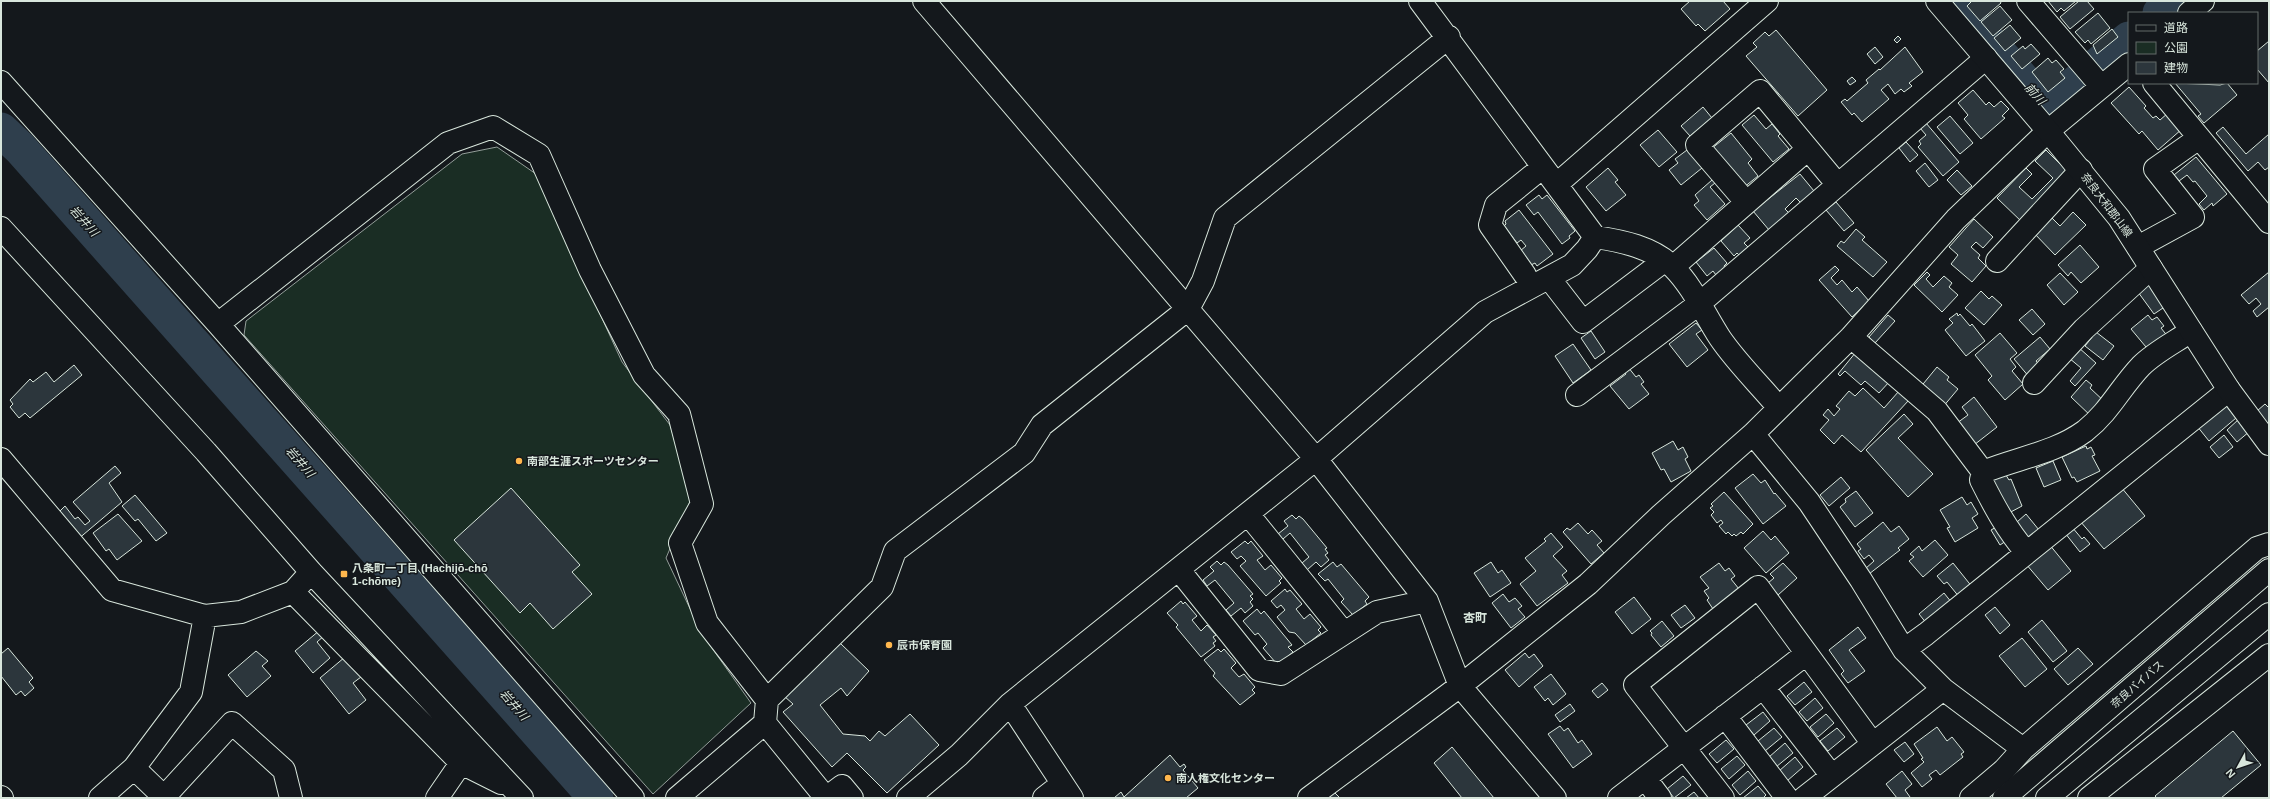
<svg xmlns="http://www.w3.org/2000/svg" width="2270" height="799" viewBox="0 0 2270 799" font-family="Helvetica,'Noto Sans JP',sans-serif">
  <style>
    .green { fill: #1a2d24; stroke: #939e99 }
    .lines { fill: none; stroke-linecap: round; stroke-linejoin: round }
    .river { stroke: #2f3f4d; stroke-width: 35 }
    .building { fill: #2c363c; stroke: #d8e6dc }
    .minor-casing { stroke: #d8e6dc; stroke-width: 24 }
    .major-casing { stroke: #d8e6dc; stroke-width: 24 }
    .highway-casing { stroke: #d8e6dc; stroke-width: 24 }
    .minor { stroke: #14181c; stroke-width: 22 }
    .major { stroke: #14181c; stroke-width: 22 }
    .highway { stroke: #14181c; stroke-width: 22 }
    .poi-dot { fill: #ffb74d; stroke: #14181c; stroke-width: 1.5 }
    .labels { text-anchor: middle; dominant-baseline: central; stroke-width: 3; stroke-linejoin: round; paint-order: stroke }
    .street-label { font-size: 11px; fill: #d8e6dc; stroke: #14181c }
    .poi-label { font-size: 11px; font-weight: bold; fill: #d8e6dc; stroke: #14181c; text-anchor: start }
    .water-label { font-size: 12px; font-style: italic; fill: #d8e6dc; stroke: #14181c }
    .neighbourhood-label { font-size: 12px; font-weight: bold; fill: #d8e6dc; stroke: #14181c }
  </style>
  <rect width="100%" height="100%" fill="#14181c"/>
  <path class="green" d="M497,147L536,174L622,362L670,425L692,497L666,558L702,634L751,703L653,794L244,335L246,321L462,154Z"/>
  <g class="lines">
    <path class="river" d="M1953,1L2047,107L2129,39
      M2160,13L2174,1
      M1,130L20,148L596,798"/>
  </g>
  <path class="building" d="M1690,1H1723L1730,9L1705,31L1698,24L1696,26L1681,9Z
    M1972,1H2000L2001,3L1980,21L1967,6Z
    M2048,1H2076L2064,11L2061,8L2057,12Z
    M2079,1H2087L2094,9L2070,29L2060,17Z
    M2000,6L2012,20L1993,36L1981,22Z
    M2098,13L2110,28L2091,44L2088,40L2085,43L2075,32Z
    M2010,25L2021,38L2005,51L1994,38Z
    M2112,29L2118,37L2097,54L2093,45Z
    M1776,30L1827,90L1798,116L1746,56L1757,47L1753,43L1765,32L1769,36Z
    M1898,36L1901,39L1897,43L1894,40Z
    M2269,41V83L2257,69V51Z
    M2031,44L2040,54L2022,69L2011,56L2023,46L2025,49Z
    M1875,47L1883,57L1875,64L1867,54Z
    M1905,47L1923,72L1909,83L1912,86L1904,92L1901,89L1895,94L1888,84L1881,90L1889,99L1862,122L1854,113L1852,115L1841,102L1845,99L1847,101L1868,83L1866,80L1879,69L1880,70Z
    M2048,58L2052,63L2056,60L2064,69L2060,72L2065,78L2048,92L2032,72Z
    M1852,77L1856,81L1850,85L1847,81Z
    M2175,83L2220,85L2227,83L2237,95L2204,123L2198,116L2201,114Z
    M2129,87L2146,106L2144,108L2153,118L2156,116L2160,120L2168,113L2182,129L2158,150L2142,131L2139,134L2111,103Z
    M1973,90L1986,105L1989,102L1994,107L2001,101L2009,109L2002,116L2005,118L1981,139L1964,119L1968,115L1958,103Z
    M1703,107L1712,118L1690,136L1681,126Z
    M1754,115L1766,129L1772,124L1780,134L1778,136L1789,149L1773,162L1742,125Z
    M1950,116L1973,143L1960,154L1937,127Z
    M1926,123L1959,162L1943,176L1918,147L1921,144L1919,141L1926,135L1920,128Z
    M2223,127L2246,154L2269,134V167L2265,170L2258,162L2248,171L2216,133Z
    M1658,130L1677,152L1659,167L1640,145Z
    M1731,133L1752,159L1748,163L1758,176L1743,188L1711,149Z
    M1906,142L1918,155L1910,162L1899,148Z
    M1687,150L1702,168L1681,185L1669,170L1678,163L1675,159Z
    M2046,150L2070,174L2023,223L1997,198L2026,168L2032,174L2019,187L2032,199L2053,178L2035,161Z
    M2196,157L2227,194L2213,206L2212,203L2204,210L2199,204L2207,196L2195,181L2193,182L2187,175L2179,181L2174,175Z
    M1925,163L1938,180L1929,187L1916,171Z
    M1608,168L1618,180L1615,182L1626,195L1606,211L1586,187Z
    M1957,170L1972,186L1961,195L1947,180Z
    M1800,174L1814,191L1801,203L1796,198L1785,209L1789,213L1769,230L1753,211Z
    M1712,180L1715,183L1710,187L1725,204L1707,220L1694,205L1699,201L1695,195Z
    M1539,195L1542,199L1547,195L1575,231L1569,236L1570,238L1562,244L1538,212L1534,215L1526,205Z
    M1836,202L1854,223L1844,231L1826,210Z
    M1519,210L1553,254L1537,266L1535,263L1531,265L1520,251L1526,246L1521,240L1517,243L1504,226L1506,224L1505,221Z
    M2073,212L2086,225L2055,255L2033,232L2049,215L2060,226Z
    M1974,219L1993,237L1983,248L1976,242L1971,247L1980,255L1978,258L1986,266L1972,282L1951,264L1958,255L1949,247Z
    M1738,225L1750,238L1744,243L1748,247L1739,255L1737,253L1734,256L1721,241Z
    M1856,229L1865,237L1862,240L1887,262L1873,277L1837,246L1841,241L1844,243Z
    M2080,245L2099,267L2081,283L2071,272L2068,276L2058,265Z
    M1714,248L1727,263L1724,266L1725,268L1716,275L1713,271L1707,276L1696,262Z
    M1835,266L1839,270L1831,278L1837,285L1842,280L1852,292L1857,287L1869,301L1852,317L1819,280Z
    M1927,272L1930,275L1926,279L1933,287L1944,276L1952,283L1949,287L1958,295L1942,312L1914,285Z
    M2269,272V307L2257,317L2253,311L2261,304L2256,298L2249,304L2241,295Z
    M2060,273L2078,292L2064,305L2047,285Z
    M2150,283L2166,306L2154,314L2138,292Z
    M1981,291L1989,299L1992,296L2002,305L1984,325L1965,308Z
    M2032,309L2045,324L2033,335L2019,320Z
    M1957,313L1958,316L1960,314L1970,326L1972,324L1985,341L1966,356L1945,330L1953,323L1949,319Z
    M1888,315L1895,321L1875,343L1869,337Z
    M2148,315L2152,320L2157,317L2164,326L2161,328L2169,338L2151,353L2131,329Z
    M1696,323L1702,330L1696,334L1708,350L1687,367L1669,344Z
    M1591,331L1605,352L1595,359L1581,338Z
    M2096,332L2114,346L2103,360L2085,346Z
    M2000,333L2017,353L2010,359L2016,367L2012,371L2023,384L2005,400L1988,380L1992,376L1975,355Z
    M2040,337L2050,349L2036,361L2042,368L2030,378L2014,359Z
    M1573,344L1591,370L1573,383L1555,356Z
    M2078,347L2096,363L2075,386L2070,381L2081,368L2069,358Z
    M1856,352L1890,381L1879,393L1865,381L1861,385L1845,371L1840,376L1838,374Z
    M74,365L82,375L30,418L25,413L19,418L10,407L13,404L10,400L30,379L33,382L46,372L54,382Z
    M1628,367L1636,377L1639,375L1644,382L1641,384L1649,394L1629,409L1610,386L1626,374L1623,370Z
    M1937,367L1949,377L1947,380L1958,389L1942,408L1919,389Z
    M2086,380L2092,385L2090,388L2106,403L2093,418L2071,397Z
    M1863,388L1884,408L1899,391L1909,400L1861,452L1842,435L1834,444L1820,430L1829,420L1823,415L1828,409L1834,416L1840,409L1836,406L1849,391L1855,396Z
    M1974,397L1997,427L1974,445L1957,423L1968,415L1962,407Z
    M2224,403L2236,418L2209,441L2197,426Z
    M2265,404L2269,408V425L2257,411Z
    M1904,414L1913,424L1898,438L1933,474L1908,497L1866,450Z
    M2239,419L2250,431L2237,442L2227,430Z
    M2224,435L2233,447L2219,458L2210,447Z
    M1673,441L1678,450L1683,447L1688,457L1685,459L1691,471L1671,482L1664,469L1661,470L1652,453Z
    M2086,446L2087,449L2091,447L2095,455L2092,456L2100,471L2077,482L2074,477L2072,478L2062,457Z
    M2053,461L2061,480L2044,487L2036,468Z
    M115,466L121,473L109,483L122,502L77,540L56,515L65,506L75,519L78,517L85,525L90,521L73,502Z
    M2004,472L2009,480L2011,479L2022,506L2007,514L1989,480Z
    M1753,474L1761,483L1765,480L1774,494L1775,493L1786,506L1763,524L1735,488Z
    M1841,477L1850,488L1829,506L1820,495Z
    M2121,487L2145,516L2104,549L2080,521Z
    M511,488L580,565L572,572L592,594L553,629L530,603L520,613L454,540Z
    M1856,491L1873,513L1855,527L1840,507L1846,502L1845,499Z
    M1724,492L1753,524L1743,534L1741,532L1736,536L1734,534L1732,536L1728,532L1726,534L1719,526L1723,523L1721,520L1717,523L1711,515L1714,512L1710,508L1713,506L1711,504Z
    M135,495L167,533L156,541L138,519L135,521L122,506Z
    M1962,497L1967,505L1971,502L1978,514L1972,518L1978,528L1955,542L1947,528L1950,527L1940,510Z
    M118,514L142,541L117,560L109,549L106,551L93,533Z
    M2026,514L2039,530L2026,541L2017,522Z
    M1292,515L1296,519L1299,516L1303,519L1327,548L1325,549L1328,553L1325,555L1329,560L1321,567L1316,562L1307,570L1302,563L1309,557L1290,533L1283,539L1278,534L1288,526L1284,521Z
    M1883,522L1891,532L1899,526L1909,539L1898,548L1900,550L1869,574L1865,569L1874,561L1869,555L1864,559L1858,551L1861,549L1857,544Z
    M1578,523L1588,534L1592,530L1602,541L1597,545L1604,553L1591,564L1563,532L1567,528L1570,530Z
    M2000,525L2009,539L2000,545L1991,530Z
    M2072,527L2082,539L2084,537L2090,544L2080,552L2065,533Z
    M1763,531L1771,540L1775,536L1789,553L1766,573L1744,548Z
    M1551,533L1563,547L1553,556L1567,571L1562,575L1568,583L1537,606L1520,584L1536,571L1525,558L1546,541L1544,539Z
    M1935,540L1948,555L1923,577L1909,561L1914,557L1910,554L1919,546L1922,551Z
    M1245,541L1248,544L1251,541L1263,556L1257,560L1265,570L1271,565L1282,578L1279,581L1281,583L1266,596L1240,566L1246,561L1241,556L1237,559L1231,552Z
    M2049,544L2071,571L2048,590L2026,564Z
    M1217,561L1221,565L1224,562L1228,565L1253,594L1250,596L1253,599L1250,602L1253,606L1245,613L1241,608L1231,616L1226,610L1234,603L1215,580L1207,586L1203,580L1214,571L1210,567Z
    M1333,562L1337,567L1341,564L1369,597L1365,601L1367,604L1353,615L1341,602L1344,599L1328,579L1325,581L1318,574Z
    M1491,562L1498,573L1502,570L1511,583L1490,597L1474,573Z
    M1719,563L1725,571L1729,568L1735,576L1731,579L1739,589L1713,609L1707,600L1709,598L1704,591L1709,588L1700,577Z
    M1783,563L1797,578L1778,595L1768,583L1774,578L1770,574Z
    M1953,563L1973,588L1960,598L1947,582L1944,584L1937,576Z
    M1285,589L1287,592L1290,590L1302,604L1296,609L1304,619L1310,614L1321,627L1318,630L1321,633L1306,645L1295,633L1289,632L1277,617L1285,610L1281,605L1277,608L1271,601Z
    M1944,593L1952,603L1927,624L1919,614Z
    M1503,594L1509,602L1515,598L1522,606L1518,609L1525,617L1511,628L1492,603Z
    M1634,597L1651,619L1632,634L1615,612Z
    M1181,601L1183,604L1185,602L1197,616L1192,620L1201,631L1207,625L1216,635L1213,637L1216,641L1213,643L1215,646L1201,657L1176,627L1178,625L1167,613Z
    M1685,605L1695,618L1681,628L1671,615Z
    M1995,607L2010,625L2000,634L1985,615Z
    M1257,609L1261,614L1264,611L1292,645L1288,647L1293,652L1280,663L1278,661L1276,663L1263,648L1267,644L1258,633L1255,635L1243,621Z
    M2042,620L2067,651L2053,662L2028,632Z
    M1662,621L1674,636L1661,647L1651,635L1652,633L1650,631Z
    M1858,627L1866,638L1849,650L1865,671L1848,683L1841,674L1844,671L1829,650Z
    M320,630L325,635L317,642L330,658L313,673L295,651Z
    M2022,638L2047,669L2025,687L1999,656Z
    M840,643L869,671L847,696L841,688L820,705L843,734L865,736L870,741L879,731L885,736L910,714L939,745L887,793L847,753L832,767L783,712L793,704L784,696Z
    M8,648L33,678L29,682L34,688L25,696L21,691L16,695L1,676V654Z
    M2078,648L2093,664L2068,685L2054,669Z
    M1218,649L1221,652L1224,649L1236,663L1231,668L1239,677L1244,674L1255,687L1252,690L1255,693L1240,705L1213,676L1215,673L1204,660Z
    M256,651L268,661L262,666L271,676L247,697L228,675Z
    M1525,653L1529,658L1534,654L1543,666L1519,687L1505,670Z
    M345,657L361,677L353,683L366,700L349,714L320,678Z
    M1551,674L1566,694L1553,705L1548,698L1545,701L1534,687Z
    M1804,682L1812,692L1795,705L1787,696Z
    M1602,683L1608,690L1598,698L1592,691Z
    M1815,698L1823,708L1807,721L1799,712Z
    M1570,704L1575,711L1560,722L1555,715Z
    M1763,712L1770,721L1754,735L1746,725Z
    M1826,714L1834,723L1818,737L1810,727Z
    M1560,726L1564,731L1568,728L1578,743L1582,740L1592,754L1573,768L1548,734Z
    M1937,727L1947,741L1952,737L1964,752L1961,754L1963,757L1940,775L1936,770L1929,775L1932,779L1922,787L1911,773L1924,762L1921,759L1923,758L1914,744Z
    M1774,728L1782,737L1765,751L1758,741Z
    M1837,728L1845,737L1828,751L1820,741Z
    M2233,731L2261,765L2221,798H2157L2155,796Z
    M1726,740L1734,749L1717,763L1709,754Z
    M1905,742L1914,754L1904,762L1894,750Z
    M1785,743L1793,753L1776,767L1769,757Z
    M1452,747L1494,798H1462L1434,763Z
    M1170,755L1180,767L1184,764L1186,767L1183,770L1198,788L1186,798H1114L1121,792L1124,797Z
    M1737,756L1745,765L1729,779L1721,769Z
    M1795,757L1803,767L1787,781L1779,771Z
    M1748,771L1756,781L1740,795L1732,785Z
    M1902,771L1912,784L1905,790L1910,797L1909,798H1897L1886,784Z
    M1683,776L1691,785L1674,798L1667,789Z
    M1758,786L1766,795L1763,798H1743Z
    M1332,790L1340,798H1323Z
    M1694,792L1699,798H1686Z"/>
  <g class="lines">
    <defs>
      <path id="minor" d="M924,1L1316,459L1427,601L1460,686L1555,798
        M1420,1L1595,237C1622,241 1652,247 1673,267C1693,287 1705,315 1720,338C1737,363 1760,385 1779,408
        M2028,1L2101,86
        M2189,13L2203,1
        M1,82L218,324L633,798
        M2154,83L2269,222
        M1557,184L1767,1
        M1746,202L1697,145L1760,91L1838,185
        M1,228L206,452L311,572L522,798
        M2138,247L2193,217L2155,169L2199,138
        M1997,261L2081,170
        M1673,267L1808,149
        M1525,275L1490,225L1496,205L1543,167
        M1549,278L1583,322L1664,261
        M218,324L448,143L493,127L539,155L590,270L644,375L679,414L702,504L680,543L707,623L767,700
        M1851,337L1937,411L1983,472C2017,458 2055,453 2085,431C2110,411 2120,388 2141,366C2155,352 2175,342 2191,331
        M2034,383L2084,329L2151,268
        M1577,395L1700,303L1986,58
        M1753,434L1809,502L1861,580L1904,650L1943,689L2023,749
        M1,459L112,590L205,616L241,612L293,592L311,572
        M1983,472L1981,480C1994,506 2007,530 2026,552
        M1248,514L1344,633
        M1179,570L1259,670L1281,674L1377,612L1427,601
        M293,592L461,763L501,783
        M1904,650L1926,634L2229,390
        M1763,687L1832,776
        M1010,704L1072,798
        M1725,716L1787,798
        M765,723L826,798L842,786L852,798
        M134,768L165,798
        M1645,778L1660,798
        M1,797L2,798
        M164,797L232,723L284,770L291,798
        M100,798L134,768L191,692L205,616
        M437,798L461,763
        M677,798L765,723L767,700L882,587L895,551L1024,453L1042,425L1188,309L1203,281L1225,218L1449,37
        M908,798L959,755L1010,704L1316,459L1485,312L1572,265L1587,249L1595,237
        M1044,798L1053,791
        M1309,798L1460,686L1588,584L1661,515L1753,434L1851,337L1956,219L2048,131L2129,64
        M1619,798L1806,654
        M1723,798L1635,685L1758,587L1873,744
        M1804,798L1943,689
        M1971,798L2004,770L2023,749L2257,548L2269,544
        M2089,798L2269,655"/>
      <path id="major" d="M1937,1L2048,131L2119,218L2229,390L2269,444"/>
      <path id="highway" d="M2004,798L2269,570
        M2047,798L2269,614"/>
    </defs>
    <use href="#minor" class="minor-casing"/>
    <use href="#major" class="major-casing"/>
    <use href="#highway" class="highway-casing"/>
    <use href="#minor" class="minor"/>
    <use href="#major" class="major"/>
    <use href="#highway" class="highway"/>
  </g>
  <g class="poi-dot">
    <circle cx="519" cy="461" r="4"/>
    <rect x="340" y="570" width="8" height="8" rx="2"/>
    <circle cx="889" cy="645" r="4"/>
    <circle cx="1168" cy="778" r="4"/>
  </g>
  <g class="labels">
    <g class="street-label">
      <text transform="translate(2107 205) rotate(53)">奈良大和郡山線</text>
      <text transform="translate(2137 684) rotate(-41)">奈良バイパス</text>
    </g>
    <g class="poi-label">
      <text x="527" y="461">南部生涯スポーツセンター</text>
      <text x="352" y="568">八条町一丁目 (Hachijō-chō<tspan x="352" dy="13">1-chōme)</tspan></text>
      <text x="897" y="645">辰市保育園</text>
      <text x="1176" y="778">南人権文化センター</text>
    </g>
    <g class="water-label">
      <text transform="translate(2035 94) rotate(48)">前川</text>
      <text transform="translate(84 221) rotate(48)">岩井川</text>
      <text transform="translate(300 462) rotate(49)">岩井川</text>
      <text transform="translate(514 705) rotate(49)">岩井川</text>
    </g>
    <g class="neighbourhood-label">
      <text x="1475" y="618">杏町</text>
    </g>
  </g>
  <rect width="2270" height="799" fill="none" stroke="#d8e6dc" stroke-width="4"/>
  <rect x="2128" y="12" width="130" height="72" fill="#14181c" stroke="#626a69"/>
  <rect x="2136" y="25" width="20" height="6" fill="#14181c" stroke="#626a69"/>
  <text x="2164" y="32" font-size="12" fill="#d8e6dc">道路</text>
  <rect x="2136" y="42" width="20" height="12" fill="#1a2d24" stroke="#626a69"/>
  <text x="2164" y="52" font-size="12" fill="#d8e6dc">公園</text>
  <rect x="2136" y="62" width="20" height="12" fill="#2c363c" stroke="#626a69"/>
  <text x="2164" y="72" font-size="12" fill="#d8e6dc">建物</text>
  <g transform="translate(2238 767) rotate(230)" stroke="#14181c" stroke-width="3" paint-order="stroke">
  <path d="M0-3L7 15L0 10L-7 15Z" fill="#d8e6dc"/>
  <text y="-6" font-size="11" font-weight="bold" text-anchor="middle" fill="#d8e6dc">N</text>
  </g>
</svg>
